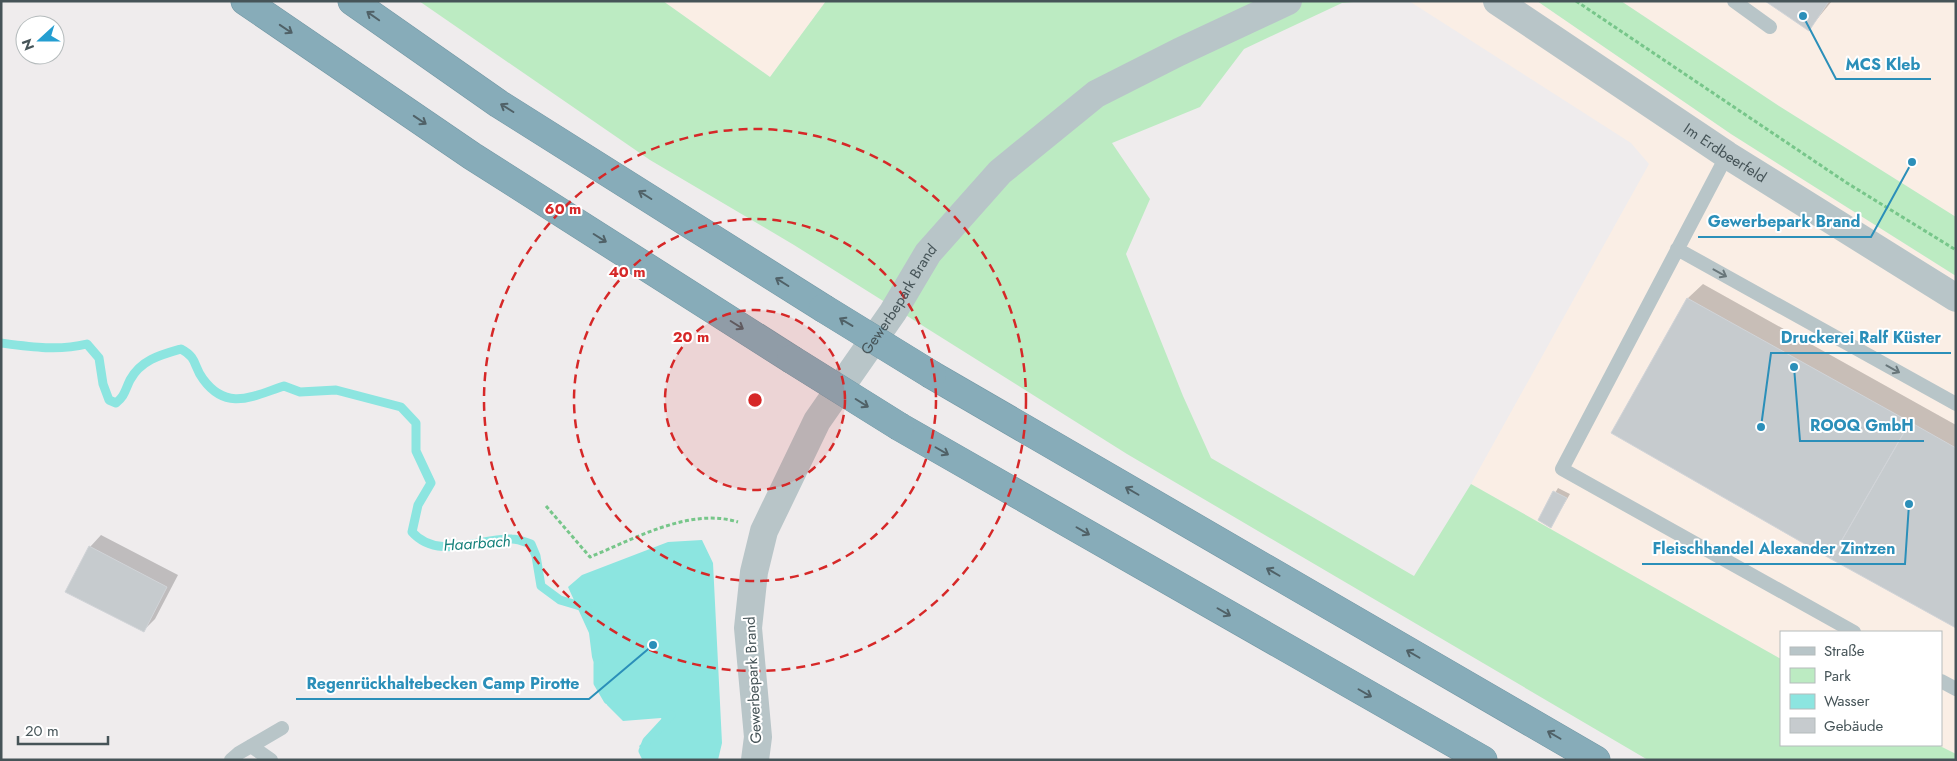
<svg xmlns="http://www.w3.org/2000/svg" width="1957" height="761" viewBox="0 0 1957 761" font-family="Jost,sans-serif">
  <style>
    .commercial { fill: #faeee5 }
    .green { fill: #bcebc2 }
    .water { fill: #8ce5e0 }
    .shadow { fill: #0003 }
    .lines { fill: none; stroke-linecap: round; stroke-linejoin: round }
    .stream { stroke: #8ce5e0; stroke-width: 9 }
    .building { fill: #c6cbce; stroke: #d1d4d8 }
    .highway-casing { stroke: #7297a4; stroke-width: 29 }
    .path { stroke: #77c68a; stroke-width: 3; stroke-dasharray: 4 2.5; stroke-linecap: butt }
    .lane { stroke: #b8c5c8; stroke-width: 14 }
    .street { stroke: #b8c5c8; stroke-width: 28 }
    .highway { stroke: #87acb9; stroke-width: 28 }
    .highway-bridge-casing { stroke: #7297a4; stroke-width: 29; stroke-linecap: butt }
    .highway-bridge { stroke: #87acb9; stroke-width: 28 }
    .oneway { stroke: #506167 }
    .oneway2 { stroke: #68767a }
    .ring { fill: none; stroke: #d62828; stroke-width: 2.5; stroke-dasharray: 9 6 }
    .labels { text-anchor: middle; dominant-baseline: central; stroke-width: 4; stroke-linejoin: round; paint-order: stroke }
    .street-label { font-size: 15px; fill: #465458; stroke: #fff }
    .water-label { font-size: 16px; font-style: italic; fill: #14807a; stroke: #fff }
    .centre { fill: #d62828; stroke: #fff; stroke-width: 2.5 }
    .ring-label { font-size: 15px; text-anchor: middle; font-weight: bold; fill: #d62828; stroke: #fff; stroke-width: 4; stroke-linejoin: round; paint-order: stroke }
    .leader { fill: none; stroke: #2b8fb9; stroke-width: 2 }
    .callout-dot { fill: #2b8fb9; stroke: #fff; stroke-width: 2 }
    .callout-label { font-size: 16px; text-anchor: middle; font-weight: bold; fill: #2b8fb9; stroke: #fff; stroke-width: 4; stroke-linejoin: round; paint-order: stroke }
  </style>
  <rect width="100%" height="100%" fill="#efeced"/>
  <path class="commercial" d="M663,1H826L770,77Z
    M1409,1H1537L1731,134L1956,276V754L1938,745H1941V632H1781V659L1471,484L1649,164L1631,143Z
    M1621,1H1956V217L1779,106Z"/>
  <path class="green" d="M419,1H663L770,77L826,1H1365L1342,3L1244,49L1200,107L1112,143L1150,199L1126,254L1183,396L1211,458L1414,576L1471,484L1781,659V745H1938L1956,754V760H1648L1127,454L794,245L650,160Z
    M1537,1H1621L1779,106L1956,217V276L1731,134Z"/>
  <path class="water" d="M702,540L713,563L722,743L718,760H649L639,746L665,725L661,718L623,721L607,705L592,657L589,633L568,587L582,575L668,542Z"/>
  <path class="shadow" d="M1767,1H1832L1809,29Z
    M1703,284L1956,425V626L1613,433L1688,298Z
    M1558,488L1570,494L1551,526L1539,520Z
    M101,535L178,575L155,619L143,631L90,547Z"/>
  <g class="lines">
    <path class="stream" d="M1,343C31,347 58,351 87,344L99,358L103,384L109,400L116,403C125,396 125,390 130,380C141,360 160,355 181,349C198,358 193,366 203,379C227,412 253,396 284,386L300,392L336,390L401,407L416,423V451L431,483L418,505L412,532C438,561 478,538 512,539C518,539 525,542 531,544L536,556L541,586L560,600L587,608
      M598,664V683L608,700
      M652,760L646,757L643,751L647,741L671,715"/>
  </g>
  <path class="building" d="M1765,1H1829L1809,31Z
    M1687,298L1910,422L1831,559L1611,433Z
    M1910,422L1956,448V628L1831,559Z
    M1553,491L1567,498L1551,528L1538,520Z
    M89,546L167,587L144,632L65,592Z"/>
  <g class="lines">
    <defs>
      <path id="highway" d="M245,1L472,156L791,359
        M352,1L499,104L823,308
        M932,375L1596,760
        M900,427L1483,760"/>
    </defs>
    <use href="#highway" class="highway-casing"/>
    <path class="path" d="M1576,1L1847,183L1956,250
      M546,506L590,557C634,539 690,507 738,522"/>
    <path class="lane" d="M1734,1L1770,27
      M1727,155L1562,469L1854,632
      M1677,249L1956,404
      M1941,681L1956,689
      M251,746L271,760
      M231,760L239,753L282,728"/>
    <g class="street">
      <path id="s1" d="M1497,1L1727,155L1956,298"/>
      <path id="s2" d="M755,760L758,737L748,628L754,572L764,531L817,421L893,312L928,253L1000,172L1096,94L1179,52L1288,1"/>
    </g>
    <use href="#highway" class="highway"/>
    <defs>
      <path id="highway-bridge" d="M823,308L932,375
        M791,359L900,427"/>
    </defs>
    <use href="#highway-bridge" class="highway-bridge-casing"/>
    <use href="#highway-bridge" class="highway-bridge"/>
  </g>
  <defs><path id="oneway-shaft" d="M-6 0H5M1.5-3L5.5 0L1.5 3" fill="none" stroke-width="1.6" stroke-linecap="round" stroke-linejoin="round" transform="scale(1.25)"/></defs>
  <g class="oneway">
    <use href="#oneway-shaft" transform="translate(373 16) rotate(-145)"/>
    <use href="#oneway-shaft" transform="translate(286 29) rotate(34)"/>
    <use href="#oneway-shaft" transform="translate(507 108) rotate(-148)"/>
    <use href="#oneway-shaft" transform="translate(420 120) rotate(34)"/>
    <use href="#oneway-shaft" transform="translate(645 195) rotate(-148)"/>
    <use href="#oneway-shaft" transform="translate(600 238) rotate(32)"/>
    <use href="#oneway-shaft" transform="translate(782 282) rotate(-148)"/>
    <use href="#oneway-shaft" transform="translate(846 322) rotate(-149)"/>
    <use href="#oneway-shaft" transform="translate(737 325) rotate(32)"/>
    <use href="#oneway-shaft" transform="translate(862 403) rotate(32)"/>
    <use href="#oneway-shaft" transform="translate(942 451) rotate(30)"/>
    <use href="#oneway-shaft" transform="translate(1132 491) rotate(-150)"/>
    <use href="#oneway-shaft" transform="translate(1083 531) rotate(30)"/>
    <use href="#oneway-shaft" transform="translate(1273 572) rotate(-150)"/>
    <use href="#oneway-shaft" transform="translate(1224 612) rotate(30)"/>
    <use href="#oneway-shaft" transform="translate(1413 654) rotate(-150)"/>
    <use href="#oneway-shaft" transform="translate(1365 693) rotate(30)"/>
    <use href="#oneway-shaft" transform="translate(1554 735) rotate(-150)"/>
  </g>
  <g class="oneway2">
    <use href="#oneway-shaft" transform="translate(1720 273) rotate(29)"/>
    <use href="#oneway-shaft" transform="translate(1893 369) rotate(29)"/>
  </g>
  <circle cx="755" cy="400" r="90" fill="#d62828" fill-opacity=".12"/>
  <g class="ring">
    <circle cx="755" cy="400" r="90"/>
    <circle cx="755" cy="400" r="181"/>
    <circle cx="755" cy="400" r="271"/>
  </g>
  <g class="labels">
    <g class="street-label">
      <text stroke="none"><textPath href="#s1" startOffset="274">Im Erdbeerfeld</textPath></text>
      <text stroke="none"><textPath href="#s2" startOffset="500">Gewerbepark Brand</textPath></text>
      <text transform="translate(753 680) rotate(-93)">Gewerbepark Brand</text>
    </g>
    <g class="water-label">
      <text transform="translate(477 543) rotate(-4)">Haarbach</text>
    </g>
  </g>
  <circle cx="755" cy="400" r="8" class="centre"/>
  <g class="ring-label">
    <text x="563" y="214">60 m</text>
    <text x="627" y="277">40 m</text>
    <text x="691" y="342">20 m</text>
  </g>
  <path class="leader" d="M1803 16L1836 79H1931M1912 162L1871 237H1698M1761 427L1771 353H1951M1794 367L1800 441H1924M1909 504L1905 564H1642M653 645L589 699H296"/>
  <g class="callout-dot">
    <circle cx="1803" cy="16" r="5"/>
    <circle cx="1912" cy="162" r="5"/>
    <circle cx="1761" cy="427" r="5"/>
    <circle cx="1794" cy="367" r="5"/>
    <circle cx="1909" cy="504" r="5"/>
    <circle cx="653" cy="645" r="5"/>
  </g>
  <g class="callout-label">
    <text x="1883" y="70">MCS Kleb</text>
    <text x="1784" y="227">Gewerbepark Brand</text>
    <text x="1861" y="343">Druckerei Ralf Küster</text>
    <text x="1862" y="431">ROOQ GmbH</text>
    <text x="1774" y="554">Fleischhandel Alexander Zintzen</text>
    <text x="443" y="689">Regenrückhaltebecken Camp Pirotte</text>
  </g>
  <rect width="1957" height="761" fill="none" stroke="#465458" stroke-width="5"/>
  <rect x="1780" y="631" width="162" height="115" fill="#ffffff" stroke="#b5bbbc"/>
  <rect x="1790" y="647" width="25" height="8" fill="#b8c5c8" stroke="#b5bbbc"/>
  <text x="1824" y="656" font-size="15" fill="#465458">Straße</text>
  <rect x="1790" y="668" width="25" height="15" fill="#bcebc2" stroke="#b5bbbc"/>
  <text x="1824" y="681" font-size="15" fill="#465458">Park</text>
  <rect x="1790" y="694" width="25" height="15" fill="#8ce5e0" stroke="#b5bbbc"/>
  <text x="1824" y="706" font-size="15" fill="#465458">Wasser</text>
  <rect x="1790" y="718" width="25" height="15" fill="#c6cbce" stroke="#b5bbbc"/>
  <text x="1824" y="731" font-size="15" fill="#465458">Gebäude</text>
  <g transform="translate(40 40) rotate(249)"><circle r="24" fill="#ffffff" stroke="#b5bbbc"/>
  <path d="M0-4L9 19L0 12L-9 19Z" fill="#249ed1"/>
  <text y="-8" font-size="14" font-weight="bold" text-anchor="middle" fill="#465458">N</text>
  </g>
  <path d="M18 736v8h90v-8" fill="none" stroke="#465458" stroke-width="2.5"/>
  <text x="25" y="736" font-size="15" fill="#465458" stroke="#ffffff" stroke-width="4" paint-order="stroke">20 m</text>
</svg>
